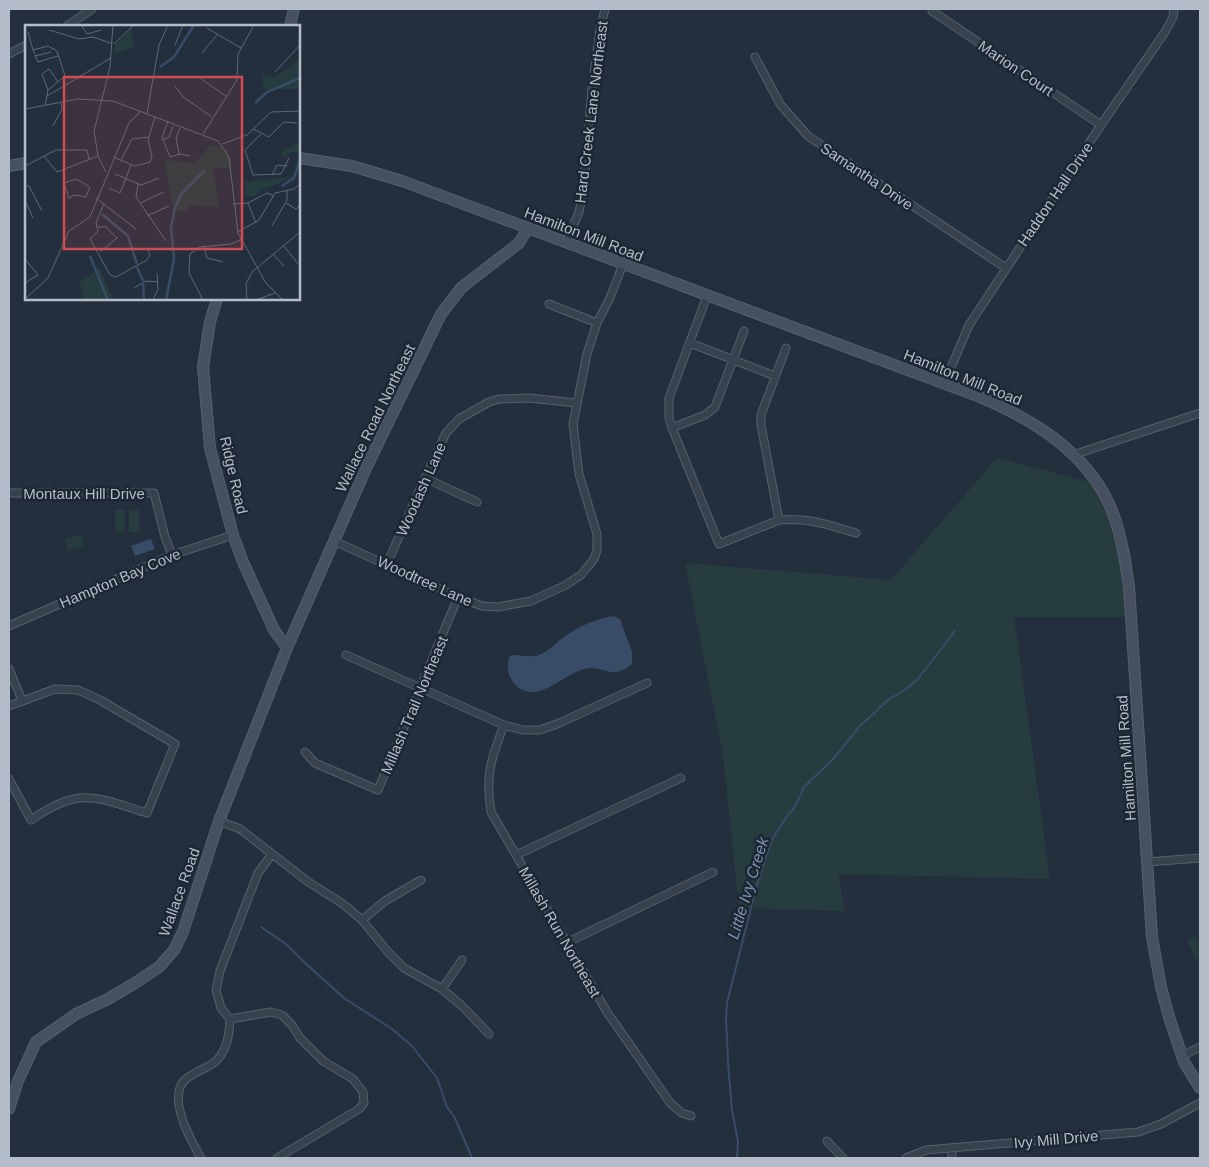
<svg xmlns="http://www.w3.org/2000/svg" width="1209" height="1167" viewBox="0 0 1209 1167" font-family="Arial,sans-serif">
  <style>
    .green { fill: #263c3f }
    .water { fill: #394c67 }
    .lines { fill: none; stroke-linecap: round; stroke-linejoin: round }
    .stream { stroke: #394c67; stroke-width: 2 }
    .street-casing { stroke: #565f6c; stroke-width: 9 }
    .secondary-casing { stroke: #565f6c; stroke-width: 12 }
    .street { stroke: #38414e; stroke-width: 7 }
    .secondary { stroke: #465061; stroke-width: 10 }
    .labels { text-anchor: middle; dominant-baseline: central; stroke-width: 5; stroke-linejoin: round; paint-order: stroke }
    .street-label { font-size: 15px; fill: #b4bcc9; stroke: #1d2633 }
    .water-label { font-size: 16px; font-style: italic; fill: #7c92b1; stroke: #1d2633 }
    .inset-river { fill: none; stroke: #394c67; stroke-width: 2.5 }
    .inset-road { fill: none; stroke: #5e6776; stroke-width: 1 }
    .view { fill: #ce4d50; fill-opacity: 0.15; stroke: #ce4d50; stroke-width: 2.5 }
    .inset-edge { fill: none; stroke: #b4bcc9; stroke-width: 2.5 }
  </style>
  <rect width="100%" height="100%" fill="#242f3e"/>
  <path class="green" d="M997,458L1104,486L1132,556V617H1014L1050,879L838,874L845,911L739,908L723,755L685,563L891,580Z
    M115,510H125V532H115Z
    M129,510H139V532H129Z
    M81,535L84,547L68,550L65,539Z
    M1197,936L1200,943V959L1197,961L1187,940Z"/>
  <path class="water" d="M151,539L155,549L135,556L131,546Z
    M614,616L620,619L632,652V664C611,682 603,664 584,669C563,674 535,708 514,683C507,674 507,667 509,657L512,655C522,655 529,658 539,655C549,651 556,643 564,637C577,627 598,618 614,616Z"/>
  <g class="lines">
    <path class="stream" d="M261,927L286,944L304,962L344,998L392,1029L412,1046L437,1078L447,1107L455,1118L472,1158
      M737,1158L738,1141L732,1111L728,1062L726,1018L727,1003L756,888L772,839L788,815L795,807L804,787L833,759L859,727L888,700L905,690L917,680L955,631"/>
    <defs>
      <path id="street" d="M932,11L1101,125
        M67,26L92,9
        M9,54L26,45
        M755,57L780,104L808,136L1006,268
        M566,243L579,212L583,194L592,89L600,30L605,9
        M707,296L669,398V418L672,428L719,544L779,520C809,517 828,525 856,533
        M549,304L597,323
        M690,343L775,376
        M944,384L969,325L1101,125L1165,32L1173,17L1174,9
        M672,428L705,415L715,407L744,331
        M1073,455L1200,413
        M425,478L477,502
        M9,493H154L165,537L172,555
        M779,520L761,425V415L786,348
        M334,541L458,597L482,606L497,607L531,601L564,586L581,575L594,559L597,550V534L579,474L573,424L587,354L597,323L610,298L623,264
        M387,564L425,478L446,433L459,419L489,402L499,399L529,398L576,403
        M9,626L172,555L233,535
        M346,655L504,725L523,730H540L557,724L647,683
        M9,669L22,700
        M9,706L55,689L78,690L100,700L175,744L147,813C95,797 80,786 31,820L9,779
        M504,725C491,759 485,775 491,812L607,1012L671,1104L682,1113L691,1116
        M305,752L315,763L378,790L458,597
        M219,821L240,829L307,881L343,904L362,920L388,952L404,968L442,989L462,1006L489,1034
        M516,855L681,778
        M1147,862L1200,858
        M362,920L385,901L421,880
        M566,943L713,872
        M442,989L462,960
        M230,1019L271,1012L282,1015L292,1025L300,1038L323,1061L353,1079L363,1092L364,1103L359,1109L277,1158
        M1182,1056L1200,1047
        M827,1141L843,1158
        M952,1148V1158
        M201,1158C191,1141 169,1101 183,1082C192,1071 210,1069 218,1059C228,1047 229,1034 230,1019L221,1008L216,990L220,971L258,873L272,854
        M906,1158L926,1150L1138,1132L1161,1124L1200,1103"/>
      <path id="secondary" d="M290,26L294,9
        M299,158L352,166L402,181L980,397C1029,418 1077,446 1104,494C1120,522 1124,555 1129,586L1152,937L1161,987L1169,1017L1184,1062L1200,1088
        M9,166L26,163
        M217,299L210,322L203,367L210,448L233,535L243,562L274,630L287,648
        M9,1109L18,1081L36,1042L76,1014L108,999L135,983L159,967L174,950L183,932L219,821L287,648L367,466L441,314L461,288L519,243L528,228"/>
    </defs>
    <use href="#street" class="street-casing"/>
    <use href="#secondary" class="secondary-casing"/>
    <use href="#street" class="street"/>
    <use href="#secondary" class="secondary"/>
  </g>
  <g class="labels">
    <g class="street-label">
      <text transform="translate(1016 68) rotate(34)">Marion Court</text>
      <text transform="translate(591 112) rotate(-83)">Hard Creek Lane Northeast</text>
      <text transform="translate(867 176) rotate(34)">Samantha Drive</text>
      <text transform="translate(1055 194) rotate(-56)">Haddon Hall Drive</text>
      <text transform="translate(584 234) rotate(21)">Hamilton Mill Road</text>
      <text transform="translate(963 377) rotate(22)">Hamilton Mill Road</text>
      <text transform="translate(375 418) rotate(-64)">Wallace Road Northeast</text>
      <text transform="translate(234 475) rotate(77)">Ridge Road</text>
      <text transform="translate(421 489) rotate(-66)">Woodash Lane</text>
      <text x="84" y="493">Montaux Hill Drive</text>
      <text transform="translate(120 578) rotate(-23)">Hampton Bay Cove</text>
      <text transform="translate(425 581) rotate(24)">Woodtree Lane</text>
      <text transform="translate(414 705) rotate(-67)">Millash Trail Northeast</text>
      <text transform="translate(1126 758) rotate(-94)">Hamilton Mill Road</text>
      <text transform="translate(179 892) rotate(-70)">Wallace Road</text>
      <text transform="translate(560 932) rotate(60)">Millash Run Northeast</text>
      <text transform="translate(1056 1139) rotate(-5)">Ivy Mill Drive</text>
    </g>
    <g class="water-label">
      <text transform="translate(748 888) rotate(-73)">Little Ivy Creek</text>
    </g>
  </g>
  <g transform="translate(25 25)">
    <rect width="275" height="275" fill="#242f3e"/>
    <path d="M106,4L110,22L89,29L90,20ZM275,34V61L272,64H239L237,50L250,53ZM275,116V140L268,153L235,165L230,171H221L220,157L267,152L274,128L266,127L260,132L256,128ZM186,120L201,124L206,134V143H188L194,182L163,181V186H148L140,135L170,138ZM75,243L88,275H60L54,258Z" fill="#263c3f"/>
    <path class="inset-river" d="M135,42L149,32L169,0M230,78L242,67L275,53M257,161L269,153L275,137M77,189L103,211L112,239M65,231L83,275M112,242L118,256M118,259L119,275M141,275L149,234L146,202L150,183L157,168L180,145"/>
    <path class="inset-road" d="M56,0L62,9L76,5M182,3L216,23M24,5L54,14L68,12L88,19M3,7L8,25L23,21L32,26L40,51L23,65L22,71M89,19L109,0M150,20L158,0M8,25L13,37L33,31M177,28L192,10M10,31L26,27M250,47L275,20M176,54L201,71M150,61L158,72L187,92M23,65L17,49L24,44L33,57M20,80L22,71L86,33M0,84L53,74L88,76L193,116L204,132L213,208L241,258L258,275M122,88L134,20L143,0M143,96L137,112L145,132L155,129L165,131M28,101L37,84L36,77M228,104L244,112L259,97L272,98M178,109L212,55L213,29L229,0M236,109L220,125L228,150L256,149L264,133M138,115L144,112L148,101M197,119L222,110L246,87L275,86M154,129L151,113L155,103M19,131L32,147L73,131M88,132L110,141L125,137L127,131L123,115L130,92M96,135L107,114L124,112M0,141L31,125H62L64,134M81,147L73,131L69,106L85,42L88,0M90,149L116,160L134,153M247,150L252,140L262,141M51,154L65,162L61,172L49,170L44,173L39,158ZM113,159L111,172L141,216M0,160L4,161L17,186M84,163L95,168L106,140M71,173L111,204M0,175L8,193M79,178L71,198L73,206L65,214L85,250L91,252L122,235L125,230L122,223M115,178L139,167M223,178L231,198M261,178L271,184L275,180M208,179L223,178L242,168L249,171M122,191L144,181M247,201L262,175V165M73,202H81L92,213L75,227M213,207L234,195L250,168L269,164L275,159M258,220L275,241M179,221L182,233L198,237M248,229L259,241M0,234L13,250L0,258M109,263L121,256L133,257M0,274L23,253L44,206L65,192L104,98L116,86M128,275L133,264L132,248M178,275L164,248L165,229L175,222L206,219L217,214M222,275L221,259L227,247L275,207M231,275L250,268"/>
    <path class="view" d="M39,52H217V224H39Z"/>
    <rect width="275" height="275" class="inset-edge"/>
  </g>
  <rect width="1209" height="1167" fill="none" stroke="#b4bcc9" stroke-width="20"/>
</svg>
